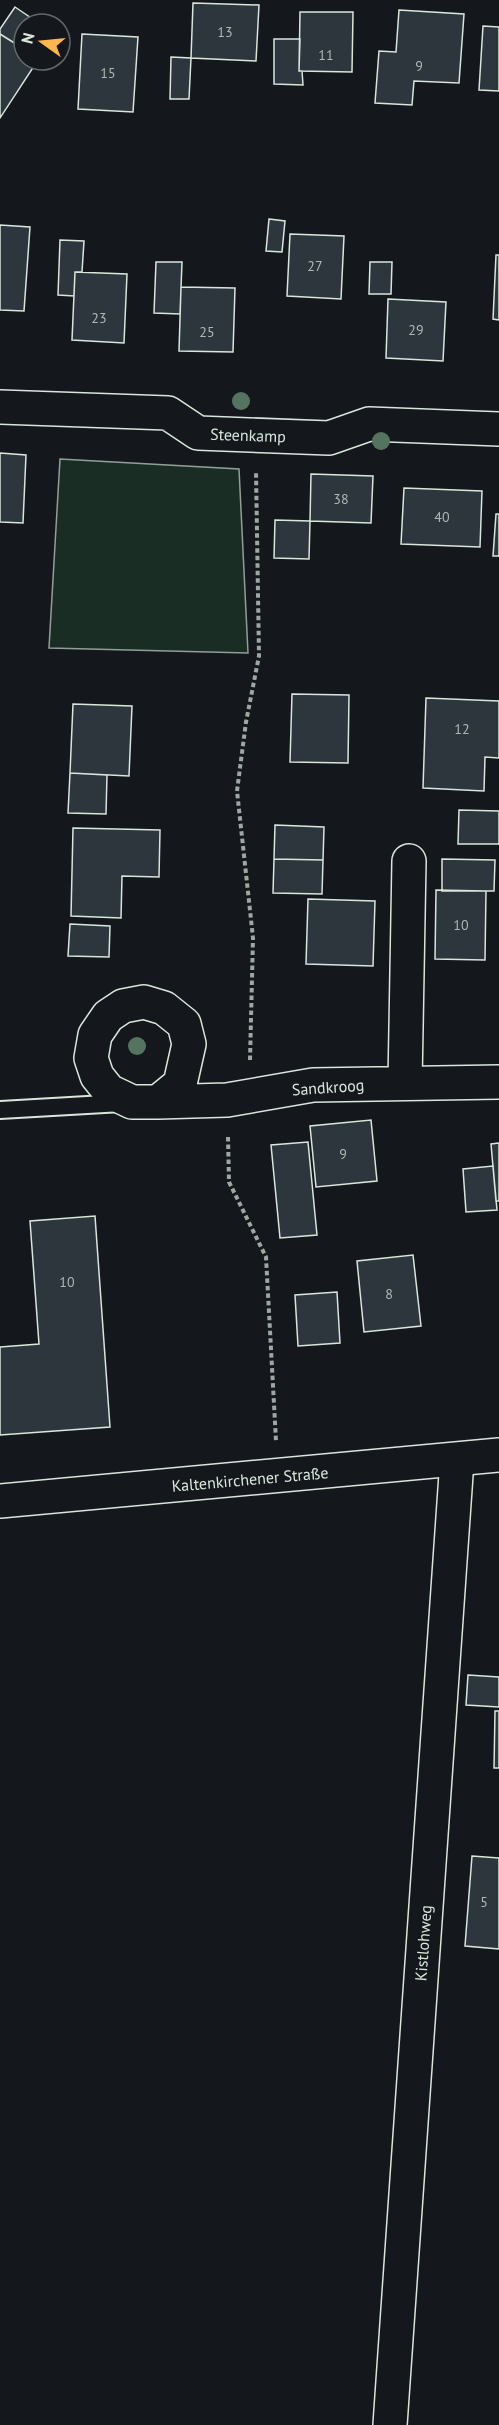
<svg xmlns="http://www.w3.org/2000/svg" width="499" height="2425" viewBox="0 0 499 2425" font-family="'PT Sans',sans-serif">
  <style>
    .green { fill: #1a2d24; stroke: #939e99; stroke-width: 1.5 }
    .building { fill: #2c363c; stroke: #d8e6dc; stroke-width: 1.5 }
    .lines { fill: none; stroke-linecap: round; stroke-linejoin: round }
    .lane-casing { stroke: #d8e6dc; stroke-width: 20 }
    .street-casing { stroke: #d8e6dc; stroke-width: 36 }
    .secondary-casing { stroke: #d8e6dc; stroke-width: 36 }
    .path { stroke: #9da8a2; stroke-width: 4; stroke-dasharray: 4.5 3; stroke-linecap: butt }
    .lane { stroke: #14181c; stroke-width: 16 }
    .street { stroke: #14181c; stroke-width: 33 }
    .secondary { stroke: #14181c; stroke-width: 33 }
    .tree { fill: #55745f }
    .labels { text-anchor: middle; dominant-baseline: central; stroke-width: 4.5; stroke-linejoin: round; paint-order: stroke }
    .number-label { font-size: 14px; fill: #adbab4 }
    .street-label { font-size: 16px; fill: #d8e6dc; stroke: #14181c }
  </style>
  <rect width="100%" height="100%" fill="#14181c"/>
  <path class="green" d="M60,459L239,469L248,653L49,648Z"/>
  <path class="building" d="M193,3L259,5L256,61L191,58Z
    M15,7L40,24H24V49L0,34V29Z
    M399,10L464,14L459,83L414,81L412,105L375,103L379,51L396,52Z
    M300,12H353L352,72L299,71Z
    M483,26L499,27V91L479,90Z
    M0,34L24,49V60H38L0,118Z
    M82,34L138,37L133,112L78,109Z
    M274,39H300L299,71H302L303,85L274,84Z
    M171,57L191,58L189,99H170Z
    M269,219L285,221L282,252L266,251Z
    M0,225L30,227L24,311L0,310Z
    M290,234L344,236L341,299L287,296Z
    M60,240L84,241L82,272H75L74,296L58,295Z
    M496,255H499V320L493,319Z
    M156,262H182L180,314L154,313Z
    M370,262H392L391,294H369Z
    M75,272L127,274L124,343L72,340Z
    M181,287L235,288L233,352L179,351Z
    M388,299L446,302L443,361L386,358Z
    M0,453L26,455L23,523L0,522Z
    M311,474L373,476L371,523L310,521Z
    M404,488L482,491L480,547L401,544Z
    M496,514H499V556H493Z
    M275,520L310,521L309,559L274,558Z
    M292,694L349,695L348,763L290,762Z
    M426,698L499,701V758L485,757L484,791L423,788Z
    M73,704L132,706L129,776L70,773Z
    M70,773L107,775L106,814L68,813Z
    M459,810L499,811V844H458Z
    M275,825L324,827L323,860L274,859Z
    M73,828L160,830L159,877L122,876L121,918L71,916Z
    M274,859L323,860L322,894L273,893Z
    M442,859L495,860L494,891H442Z
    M436,890L486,891L485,960L435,959Z
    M308,899L375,901L373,966L306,964Z
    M70,924L110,926L109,957L68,956Z
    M371,1120L377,1181L316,1187L310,1126Z
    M308,1142L317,1235L280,1238L271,1145Z
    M499,1143V1201H496L491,1144Z
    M493,1166L497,1210L466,1212L463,1169Z
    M95,1216L110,1427L0,1435V1347L39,1344L30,1221Z
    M413,1255L421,1326L364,1332L357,1261Z
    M337,1292L340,1343L298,1346L295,1295Z
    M468,1675L499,1677V1707L466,1705Z
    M495,1711H499V1768H494Z
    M472,1856L499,1858V1949L465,1946Z"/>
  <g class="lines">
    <defs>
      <path id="lane" d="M0,1110L122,1103"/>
      <path id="street" d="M0,407L168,413L198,433L329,438L369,424L499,429
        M405,1083L409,861
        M158,1102L180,1084L189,1044L184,1024L164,1008L144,1002L123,1006L108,1016L95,1035L91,1058L97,1076L109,1091L132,1102H158L227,1100L313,1085L499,1082
        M390,2425L457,1460"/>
      <path id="secondary" d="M0,1501L499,1455"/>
    </defs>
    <use href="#lane" class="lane-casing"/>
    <use href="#street" class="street-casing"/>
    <use href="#secondary" class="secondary-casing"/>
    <path class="path" d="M250,1060L253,938L237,791L246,722L259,656L256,471
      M228,1137L229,1182L266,1257L276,1441"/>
    <use href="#lane" class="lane"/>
    <use href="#street" class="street"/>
    <use href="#secondary" class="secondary"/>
  </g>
  <g class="tree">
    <circle cx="241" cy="401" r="9"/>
    <circle cx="381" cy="441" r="9"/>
    <circle cx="137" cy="1046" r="9"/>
  </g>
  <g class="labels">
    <g class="number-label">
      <text x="225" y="32">13</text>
      <text x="326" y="55">11</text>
      <text x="419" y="66">9</text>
      <text x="108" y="73">15</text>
      <text x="315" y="266">27</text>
      <text x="99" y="318">23</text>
      <text x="416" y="330">29</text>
      <text x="207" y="332">25</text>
      <text x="341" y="499">38</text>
      <text x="442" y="517">40</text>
      <text x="462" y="729">12</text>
      <text x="461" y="925">10</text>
      <text x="343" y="1154">9</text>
      <text x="67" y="1282">10</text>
      <text x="389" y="1294">8</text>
      <text x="484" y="1902">5</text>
    </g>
    <g class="street-label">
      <text transform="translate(248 435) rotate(2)">Steenkamp</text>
      <text transform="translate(328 1087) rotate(-4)">Sandkroog</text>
      <text transform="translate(250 1479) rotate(-5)">Kaltenkirchener Straße</text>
      <text transform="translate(423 1943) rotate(-86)">Kistlohweg</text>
    </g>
  </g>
  <g transform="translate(42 42) rotate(285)"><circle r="28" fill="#14181c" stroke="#626a69" stroke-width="1.5"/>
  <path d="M0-4.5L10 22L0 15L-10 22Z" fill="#ffb74d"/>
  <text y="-9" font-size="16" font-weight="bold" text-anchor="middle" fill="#d8e6dc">N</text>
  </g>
</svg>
